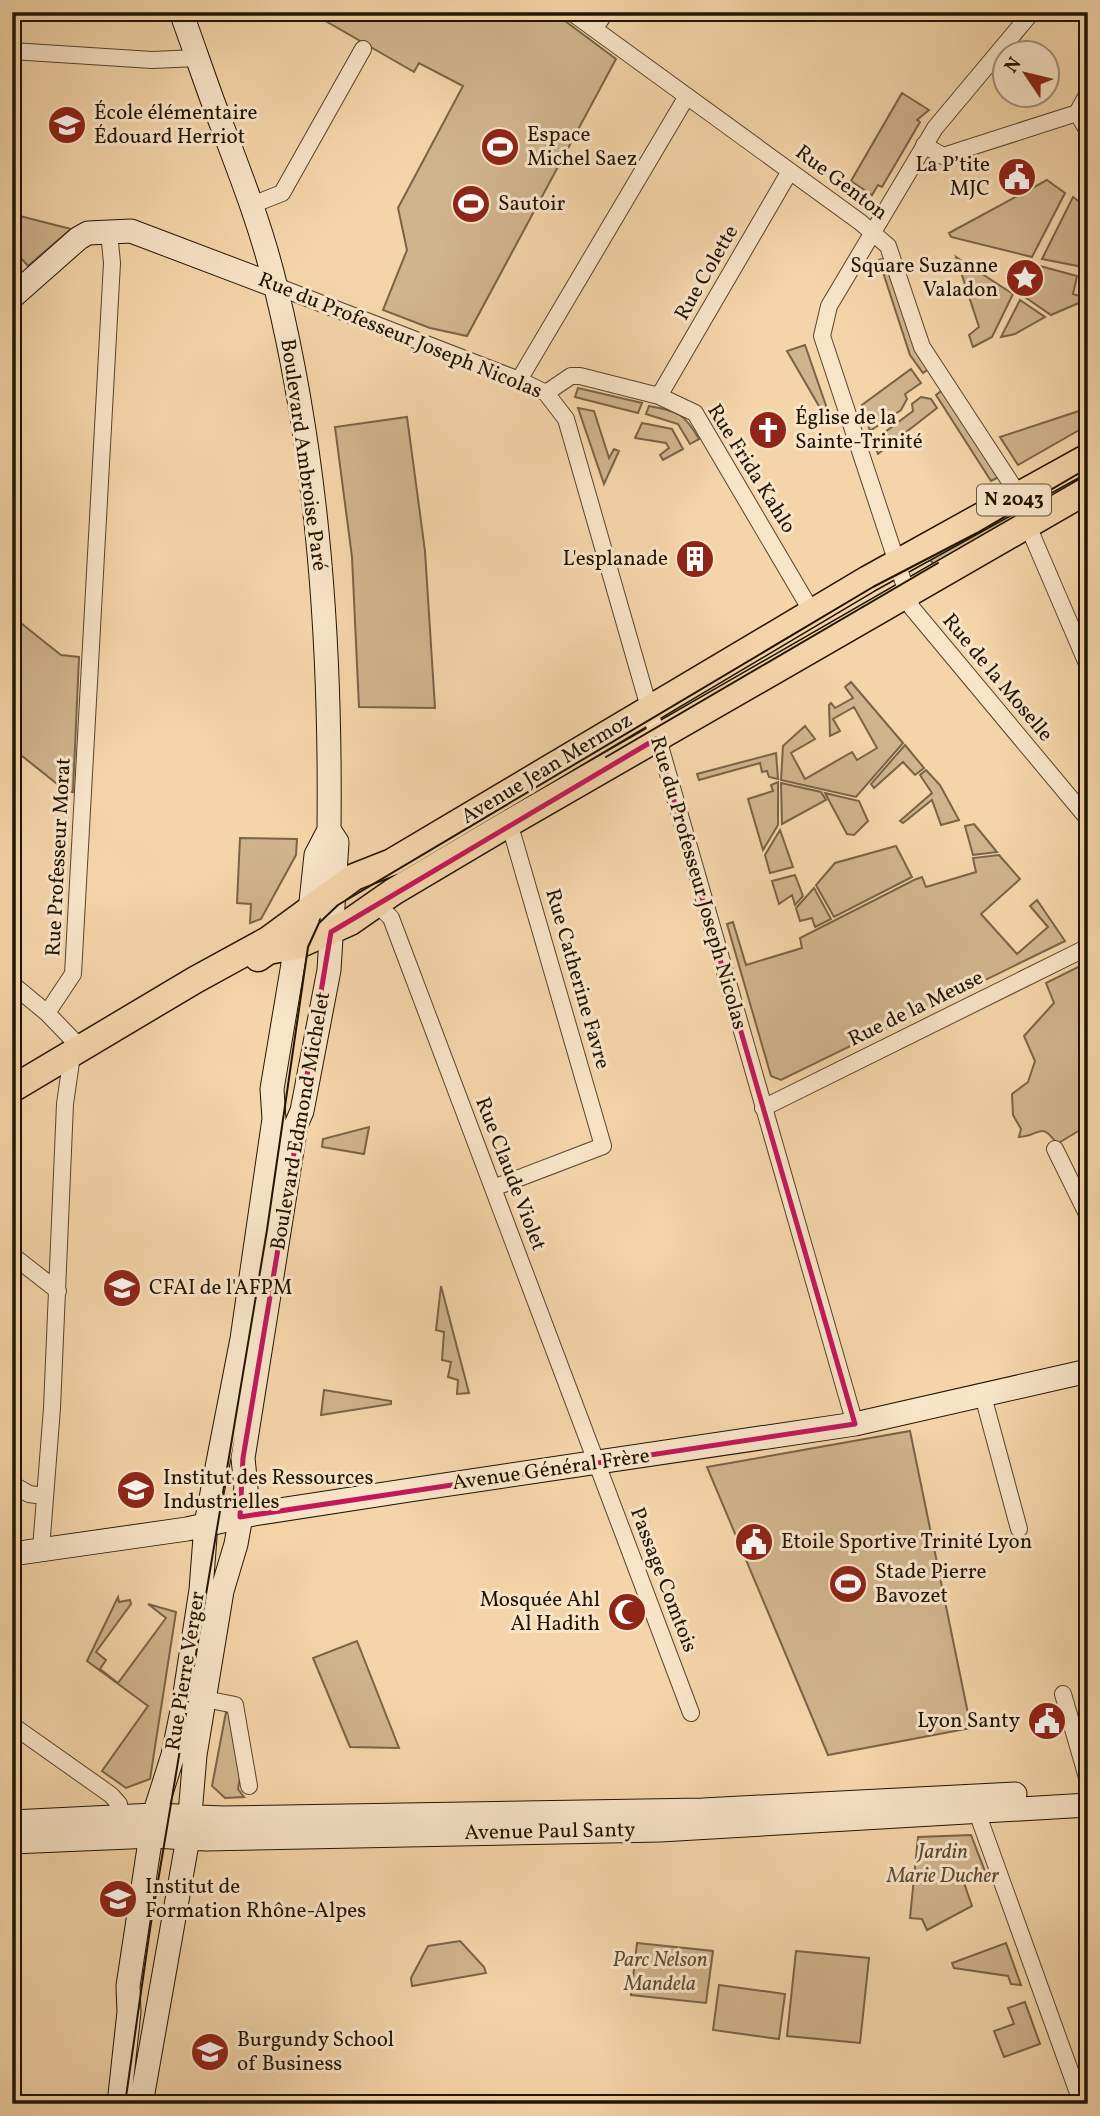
<svg xmlns="http://www.w3.org/2000/svg" width="1100" height="2116" viewBox="0 0 1100 2116" font-family="Vollkorn,serif">
  <style>
    .green { fill: #d0b48d; stroke: #786448; stroke-width: 2 }
    .lines { fill: none; stroke-linecap: round; stroke-linejoin: round }
    .street-casing { stroke: #56442c; stroke-width: 18 }
    .secondary-casing { stroke: #211403; stroke-width: 25 }
    .primary-casing { stroke: #211403; stroke-width: 29 }
    .street { stroke: #f8e4c7; stroke-width: 16 }
    .secondary { stroke: #f8e4c7; stroke-width: 23 }
    .primary { stroke: #f4d5a9; stroke-width: 26 }
    .tram { stroke: #211403; stroke-width: 2 }
    .marked { fill: none; stroke: #c2185b; stroke-width: 5; stroke-linejoin: round }
    .labels { text-anchor: middle; dominant-baseline: central; stroke-width: 6; stroke-linejoin: round; paint-order: stroke }
    .shield { fill: #f8e4c7; stroke: #62523e; stroke-width: 2 }
    .shield-label { font-size: 19px; font-weight: bold; fill: #211403 }
    .poi-label { font-size: 21px; fill: #211403; stroke: #f8e4c7; text-anchor: start }
    .street-label { font-size: 21px; fill: #211403; stroke: #f8e4c7 }
    .park-label { font-size: 21px; font-style: italic; fill: #5e4c33; stroke: #f8e4c7 }
  </style>
  <rect width="100%" height="100%" fill="#f4d5a9"/>
  <filter id="stains"><feTurbulence type="fractalNoise" baseFrequency=".00286" numOctaves="4"/><feColorMatrix values="0 0 0 0 .2 0 0 0 0 .09 0 0 0 0 .02 0 0 0 .5 -.17"/></filter>
  <radialGradient id="worn" r=".72"><stop offset=".6" stop-color="#630" stop-opacity="0"/><stop offset="1" stop-color="#630" stop-opacity=".3"/></radialGradient>
  <path class="green" d="M310,12H553L616,59L467,336L430,328L383,310L407,250L398,208L463,86L419,63L414,72Z
    M902,93L929,110L917,120L920,122L882,187L878,185L872,195L851,181Z
    M1047,180L1065,193L1032,257L951,237L949,233Z
    M1073,197L1088,208V268L1042,259Z
    M12,214L71,229L28,266L12,248Z
    M889,257L931,367L923,373L910,355L879,260Z
    M956,257L1013,294L992,337L973,347L969,335L979,327Z
    M1040,266L1077,276L1073,294L1079,296L1088,292V299L1051,315L1022,295Z
    M1020,300L1045,317L1015,334L1001,337Z
    M805,345L832,423L830,425L787,351Z
    M911,369L921,383L905,394L907,399L901,410L870,431L862,405Z
    M578,388L642,403L638,413L575,397Z
    M945,388L1001,476L991,481L936,395Z
    M921,397L931,399L937,408L878,454L873,441L913,411L912,404Z
    M649,406C679,412 684,413 699,439L690,444L678,424L646,414Z
    M578,408L594,411L609,458L614,449L619,451L604,484Z
    M1088,408V425L1018,465L1000,437Z
    M407,417L425,551L435,708L359,707L352,557L335,427Z
    M642,423L672,429L683,449L663,460L660,455L669,448L666,443L635,438Z
    M1088,465V480L936,568L927,555Z
    M12,616L61,655L79,657L73,792L66,791L12,748Z
    M851,682L903,743L856,797L781,780L783,746L805,726L815,739L791,753L805,779L852,752L857,760L877,748L854,707L833,719L840,731L830,736L829,705L831,703L835,708L853,698L845,687Z
    M905,745L924,768L915,775L903,762L874,788L871,784Z
    M776,753L778,779L769,777L767,771L762,772L760,763L699,780L697,774Z
    M926,770L940,785L959,820L941,825L932,800L903,823L900,821L932,793L920,775Z
    M778,782V825L763,850L748,799L773,791L771,785Z
    M781,783L821,792L826,800L782,824Z
    M825,793L859,801L868,821L854,835L847,834Z
    M974,824L997,852L973,855L965,826Z
    M780,830L793,867L770,873L765,855Z
    M240,838L297,839L296,855L261,919L250,923L251,904L237,903Z
    M896,846L912,877L834,917L816,885L835,863Z
    M999,855L1020,879L981,914L1017,954L1048,927L1030,906L1037,900L1065,941L781,1080L771,1076L727,924L733,922L746,965L802,948L800,938L914,880L922,877L926,887L976,872L973,858Z
    M795,875L803,896L795,905L792,895L779,904L772,881Z
    M814,888L831,919L815,927L812,918L800,921L796,908Z
    M1088,962V1125L1057,1144C1040,1120 1041,1136 1019,1137L1021,1129L1013,1115L1012,1094L1028,1082L1035,1061L1024,1036L1054,1003L1046,983Z
    M369,1127L364,1154L322,1147L323,1139Z
    M441,1286L469,1393L457,1394L458,1380L448,1377L451,1362L442,1360L444,1332L436,1330Z
    M324,1390L391,1401V1404L321,1415Z
    M910,1431L971,1728L828,1755L707,1467Z
    M118,1597L119,1602L130,1600L131,1604L96,1652L106,1660L100,1669L118,1683L166,1618L148,1604L176,1612L150,1779L126,1788L102,1771L148,1706L87,1661Z
    M357,1641L399,1748L350,1747L313,1658Z
    M226,1712H233L241,1772L238,1789L244,1797L225,1798L212,1786Z
    M971,1835L986,1874L964,1883L972,1906L927,1930L922,1919L910,1918L918,1837Z
    M460,1941L484,1967L486,1973L412,1986L411,1978L428,1946Z
    M637,1943L713,1951L706,2003L631,1995Z
    M1006,1943L1021,1985L1011,1984L1008,1976L954,1968L952,1963Z
    M796,1951L869,1958L860,2043L787,2036Z
    M719,1985L785,1994L779,2039L713,2030Z
    M1025,2002L1040,2044L1004,2057L994,2031L1014,2024L1008,2008Z"/>
  <g class="lines">
    <defs>
      <path id="street" d="M571,12L860,222L888,246L922,347L1020,497
        M1032,12L935,128L829,306L822,336L912,608L1088,819
        M594,29L606,12
        M12,51L152,60L198,58
        M1077,113L1088,93
        M1077,113L1088,131
        M924,145L943,156L1077,113
        M252,205L282,193L363,49
        M276,286L519,380L546,393L566,419L855,1424
        M519,380L687,96
        M546,393L571,376H580L659,396L695,413L812,612
        M659,396L790,171
        M1028,526L1088,666
        M377,904L391,918L691,1713
        M12,984L47,1013
        M763,1108L1088,947
        M1055,1149L1088,1216
        M493,1188L603,1146L513,836L506,825
        M12,1255L58,1291
        M983,1396L1019,1529
        M12,1484L29,1494L44,1496
        M41,1549L52,1408L65,1104L74,1041L47,1013L73,974L112,263L109,232
        M1063,1694L1088,1781
        M205,1699L235,1705L249,1786
        M12,1725L111,1795L119,1804V1825
        M974,1804L1082,2104"/>
      <path id="secondary" d="M12,297L79,238L88,233L131,231L276,286
        M12,1554L187,1529L254,1514L410,1490L855,1424L1088,1371
        M12,1822L154,1815L223,1818L703,1810L1015,1794
        M12,1842L153,1836L206,1839L660,1830L1088,1805
        M119,2104L129,2012L128,1986L154,1815L173,1755L183,1706L201,1590L206,1524L242,1339L274,1119L272,1089L296,946L310,911L316,855L329,830
        M141,2104L188,1838L195,1755L222,1591L236,1544L246,1488L243,1458L296,1125L302,1111L329,970L337,842L329,830C331,648 319,465 276,288C261,224 236,163 213,102C202,72 192,42 181,12"/>
      <path id="primary" d="M258,958L268,951L296,946L350,922L393,892L506,825L1088,490
        M12,1089L195,980L268,940L354,877L392,862L868,579L1088,457"/>
    </defs>
    <use href="#street" class="street-casing"/>
    <use href="#secondary" class="secondary-casing"/>
    <use href="#primary" class="primary-casing"/>
    <use href="#street" class="street"/>
    <use href="#secondary" class="secondary"/>
    <use href="#primary" class="primary"/>
    <path class="tram" d="M606,757L938,563
      M125,2104L150,1929L267,1230L308,947L319,923L338,905L873,587L977,533L1088,468"/>
  </g>
  <path class="marked" d="M656,739L855,1424L240,1517L243,1458L331,932Z"/>
  <defs>
    <symbol id="school-disc" viewBox="-11 -11 22 22"><circle r="9.5" fill="#8f2418" stroke="#f8e4c7"/><path d="M0-5L7-2L0 1L-7-2ZM-4 1L0 2.5L4 1V4Q0 6-4 4Z" fill="#fff"/></symbol>
    <symbol id="stadium-disc" viewBox="-11 -11 22 22"><circle r="9.5" fill="#8f2418" stroke="#f8e4c7"/><path d="M0-5a6.5 5 0 1 0 0 10a6.5 5 0 1 0 0-10ZM-3.5-1.8h7v3.6h-7Z" fill="#fff"/></symbol>
    <symbol id="civic-disc" viewBox="-11 -11 22 22"><circle r="9.5" fill="#8f2418" stroke="#f8e4c7"/><path d="M-.6-6.5H3V-4.5H.6V-3L4-1V1h2V6H-6V1h2V-1L-.6-3ZM-1.2 2.5V6h2.4V2.5Z" fill="#fff"/></symbol>
    <symbol id="sight-disc" viewBox="-11 -11 22 22"><circle r="9.5" fill="#8f2418" stroke="#f8e4c7"/><path d="M0-6L1.8-2.2L6-1.7L2.9 1.2L3.7 5.4L0 3.3L-3.7 5.4L-2.9 1.2L-6-1.7L-1.8-2.2Z" fill="#fff"/></symbol>
    <symbol id="church-disc" viewBox="-11 -11 22 22"><circle r="9.5" fill="#8f2418" stroke="#f8e4c7"/><path d="M-1.2-6h2.4v3.5h3.3v2.4h-3.3V6h-2.4V-.1h-3.3v-2.4h3.3Z" fill="#fff"/></symbol>
    <symbol id="building-disc" viewBox="-11 -11 22 22"><circle r="9.5" fill="#8f2418" stroke="#f8e4c7"/><path d="M-4-6H4V6H1V3H-1V6H-4ZM-2.5-4.3h1.7v1.8h-1.7ZM.8-4.3h1.7v1.8H.8ZM-2.5-1h1.7V.8h-1.7ZM.8-1h1.7V.8H.8Z" fill="#fff"/></symbol>
    <symbol id="university-disc" viewBox="-11 -11 22 22"><circle r="9.5" fill="#8f2418" stroke="#f8e4c7"/><path d="M0-5L7-2L0 1L-7-2ZM-4 1L0 2.5L4 1V4Q0 6-4 4Z" fill="#fff"/></symbol>
    <symbol id="mosque-disc" viewBox="-11 -11 22 22"><circle r="9.5" fill="#8f2418" stroke="#f8e4c7"/><path d="M3.5-4.9A6 6 0 1 0 3.5 4.9A5 5 0 1 1 3.5-4.9Z" fill="#fff"/></symbol>
  </defs>
  <g fill-rule="evenodd">
    <use href="#school-disc" x="45" y="103" width="44" height="44"/>
    <use href="#stadium-disc" x="478" y="125" width="44" height="44"/>
    <use href="#civic-disc" x="995" y="155" width="44" height="44"/>
    <use href="#stadium-disc" x="449" y="182" width="44" height="44"/>
    <use href="#sight-disc" x="1003" y="256" width="44" height="44"/>
    <use href="#church-disc" x="746" y="408" width="44" height="44"/>
    <use href="#building-disc" x="673" y="537" width="44" height="44"/>
    <use href="#university-disc" x="100" y="1266" width="44" height="44"/>
    <use href="#university-disc" x="114" y="1468" width="44" height="44"/>
    <use href="#civic-disc" x="732" y="1520" width="44" height="44"/>
    <use href="#stadium-disc" x="826" y="1562" width="44" height="44"/>
    <use href="#mosque-disc" x="605" y="1590" width="44" height="44"/>
    <use href="#civic-disc" x="1025" y="1699" width="44" height="44"/>
    <use href="#university-disc" x="96" y="1877" width="44" height="44"/>
    <use href="#university-disc" x="188" y="2030" width="44" height="44"/>
  </g>
  <g class="labels">
    <rect class="shield" x="977" y="484.5" width="74" height="31" rx="5"/>
    <g class="shield-label">
      <text x="1014" y="500">N 2043</text>
    </g>
    <g class="poi-label">
      <text x="94" y="113">École élémentaire<tspan x="94" dy="24">Édouard Herriot</tspan></text>
      <text x="527" y="135">Espace<tspan x="527" dy="24">Michel Saez</tspan></text>
      <text x="990" y="165" text-anchor="end">La P’tite<tspan x="990" dy="24">MJC</tspan></text>
      <text x="498" y="204">Sautoir</text>
      <text x="998" y="266" text-anchor="end">Square Suzanne<tspan x="998" dy="24">Valadon</tspan></text>
      <text x="795" y="418">Église de la<tspan x="795" dy="24">Sainte-Trinité</tspan></text>
      <text x="668" y="559" text-anchor="end">L'esplanade</text>
      <text x="149" y="1288">CFAI de l'AFPM</text>
      <text x="163" y="1478">Institut des Ressources<tspan x="163" dy="24">Industrielles</tspan></text>
      <text x="781" y="1542">Etoile Sportive Trinité Lyon</text>
      <text x="875" y="1572">Stade Pierre<tspan x="875" dy="24">Bavozet</tspan></text>
      <text x="600" y="1600" text-anchor="end">Mosquée Ahl<tspan x="600" dy="24">Al Hadith</tspan></text>
      <text x="1020" y="1721" text-anchor="end">Lyon Santy</text>
      <text x="145" y="1887">Institut de<tspan x="145" dy="24">Formation Rhône-Alpes</tspan></text>
      <text x="237" y="2040">Burgundy School<tspan x="237" dy="24">of Business</tspan></text>
    </g>
    <g class="street-label">
      <text transform="translate(841 183) rotate(37)">Rue Genton</text>
      <text transform="translate(707 273) rotate(-60)">Rue Colette</text>
      <text transform="translate(400 336) rotate(22)">Rue du Professeur Joseph Nicolas</text>
      <text transform="translate(303 455) rotate(82)">Boulevard Ambroise Paré</text>
      <text transform="translate(751 469) rotate(58)">Rue Frida Kahlo</text>
      <text transform="translate(997 678) rotate(50)">Rue de la Moselle</text>
      <text transform="translate(547 769) rotate(-31)">Avenue Jean Mermoz</text>
      <text transform="translate(59 857) rotate(-87)">Rue Professeur Morat</text>
      <text transform="translate(698 883) rotate(74)">Rue du Professeur Joseph Nicolas</text>
      <text transform="translate(577 979) rotate(74)">Rue Catherine Favre</text>
      <text transform="translate(916 1009) rotate(-26)">Rue de la Meuse</text>
      <text transform="translate(301 1121) rotate(-80)">Boulevard Edmond Michelet</text>
      <text transform="translate(510 1174) rotate(69)">Rue Claude Violet</text>
      <text transform="translate(551 1470) rotate(-8)">Avenue Général Frère</text>
      <text transform="translate(663 1580) rotate(69)">Passage Comtois</text>
      <text transform="translate(186 1671) rotate(-81)">Rue Pierre Verger</text>
      <text transform="translate(550 1832) rotate(-1)">Avenue Paul Santy</text>
    </g>
    <g class="park-label">
      <text x="943" y="1852">Jardin<tspan x="943" dy="24">Marie Ducher</tspan></text>
      <text x="660" y="1960">Parc Nelson<tspan x="660" dy="24">Mandela</tspan></text>
    </g>
  </g>
  <rect width="1100" height="2116" fill="none" stroke="#f4d5a9" stroke-width="42"/>
  <rect x="14" y="14" width="1072" height="2088" fill="none" stroke="#211403" stroke-width="3.5"/>
  <rect x="21" y="21" width="1058" height="2074" fill="none" stroke="#211403" stroke-width="2"/>
  <g transform="translate(1026 74) rotate(305)"><circle r="33" fill="#f8e4c7" stroke="#a29179" stroke-width="2"/>
  <path d="M0-5L12 26L0 18L-12 26Z" fill="#8f2418"/>
  <text y="-10" font-size="19" font-weight="bold" text-anchor="middle" fill="#211403">N</text>
  </g>
  <rect width="100%" height="100%" filter="url(#stains)"/>
  <rect width="100%" height="100%" fill="url(#worn)"/>
</svg>
